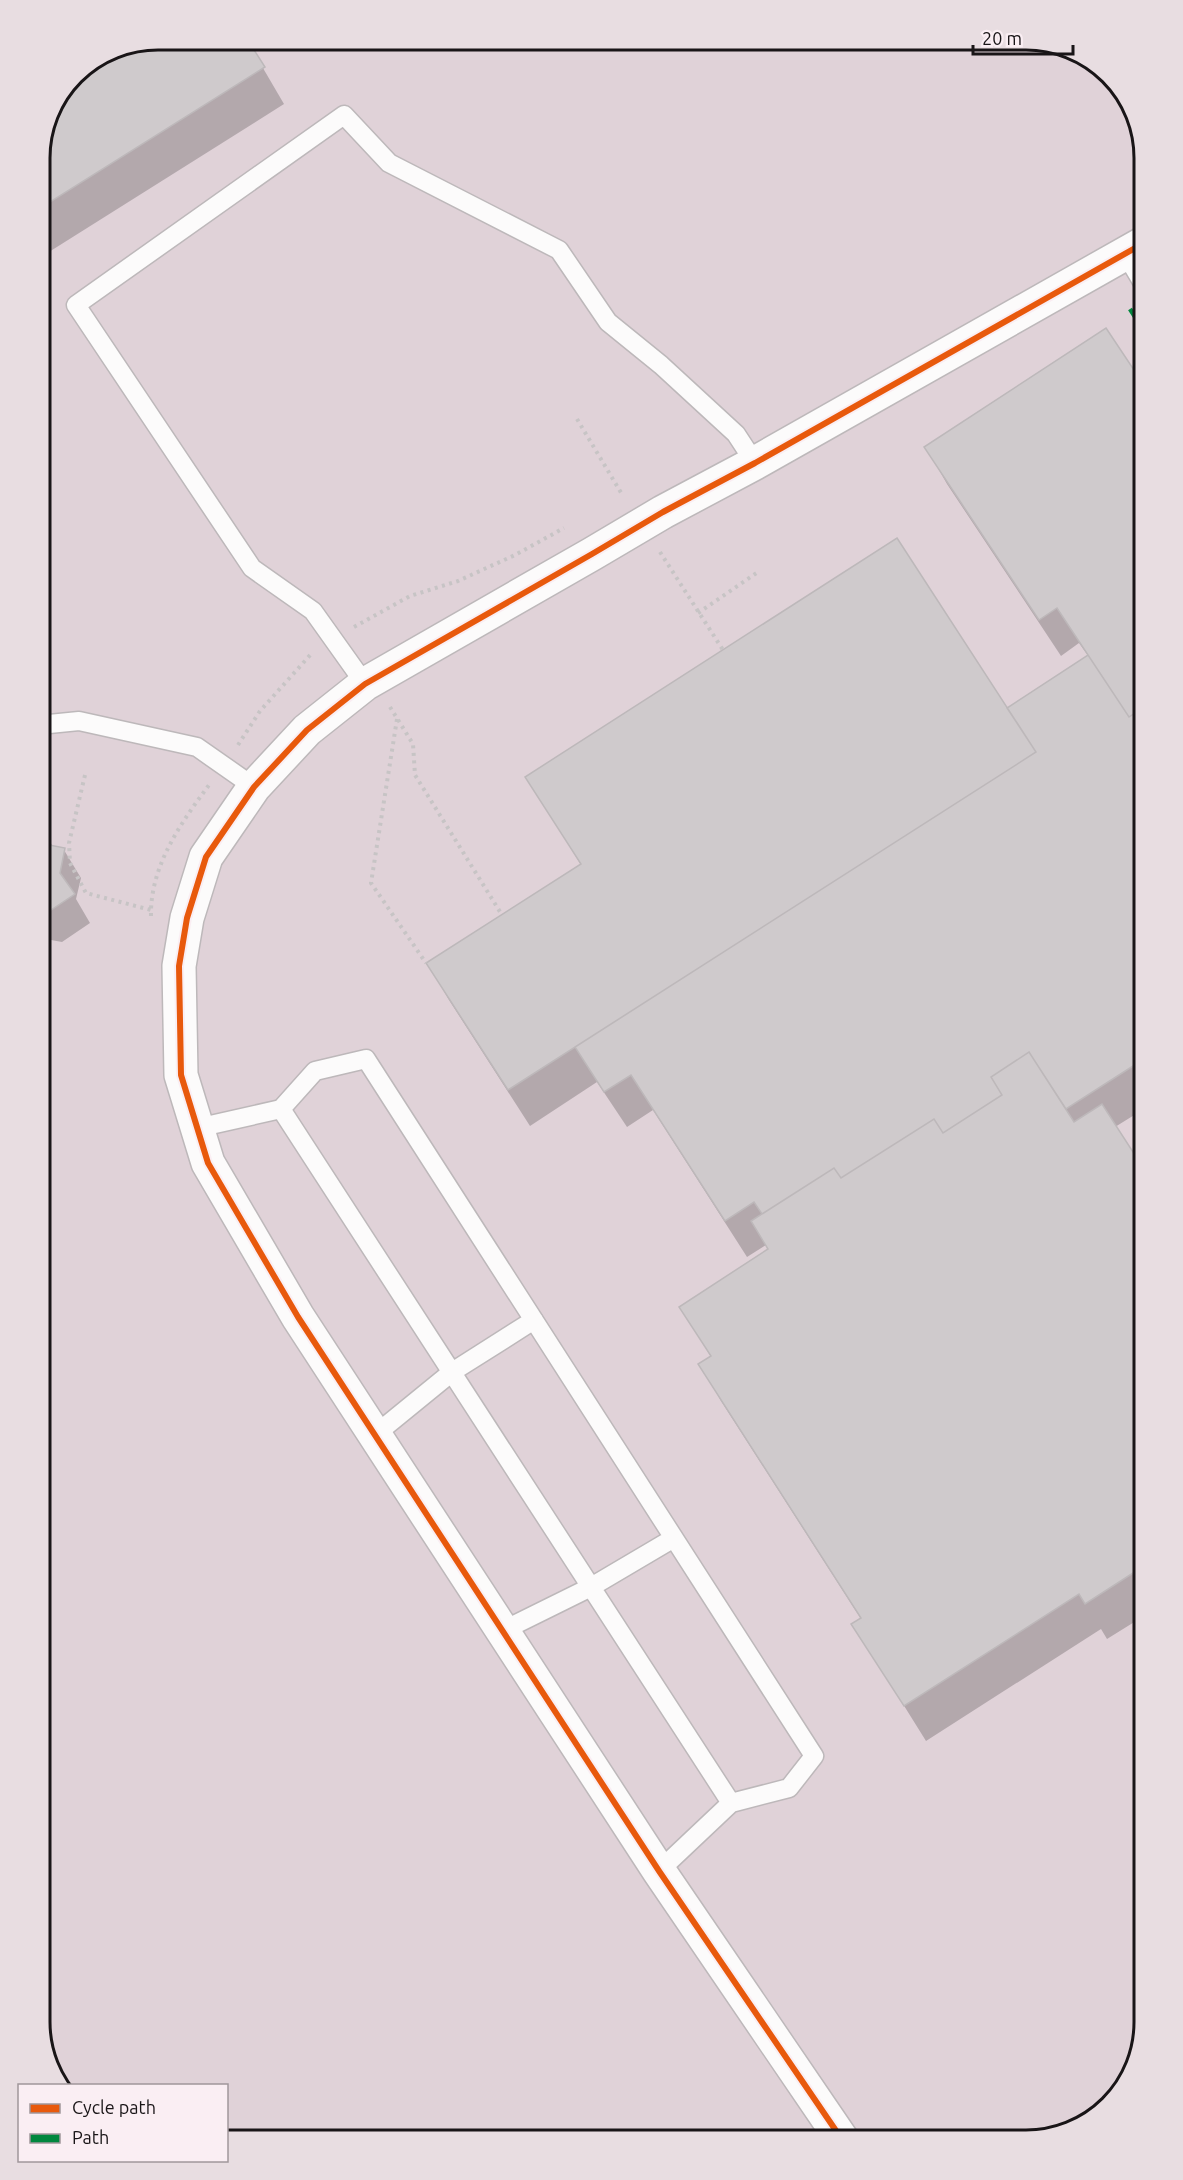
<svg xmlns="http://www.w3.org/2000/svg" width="1183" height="2180" viewBox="0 0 1183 2180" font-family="Ubuntu,sans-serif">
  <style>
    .built { fill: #e0d2d8 }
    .shadow { fill: #0003 }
    .building { fill: #cfcacc; stroke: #bdb8ba; stroke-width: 1.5 }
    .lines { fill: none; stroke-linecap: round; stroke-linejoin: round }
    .lane-casing { stroke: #bdb8ba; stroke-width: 21 }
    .street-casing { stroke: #bdb8ba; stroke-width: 36 }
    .path { stroke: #c7c4c5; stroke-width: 4; stroke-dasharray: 3 4.5; stroke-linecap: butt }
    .lane { stroke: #fcfbfb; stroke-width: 18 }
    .street { stroke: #fcfbfb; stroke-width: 33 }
    .quiet { stroke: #00873e; stroke-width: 4.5; stroke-dasharray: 9 4.5; stroke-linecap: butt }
    .cycleway-casing { stroke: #faeef3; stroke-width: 10 }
    .cycleway { stroke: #e8590c; stroke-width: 6 }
    .rim { fill: none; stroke: #191517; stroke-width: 3 }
  </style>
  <rect width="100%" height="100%" fill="#eae3e6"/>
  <path class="built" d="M158,39H1033L1097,63L1135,112L1144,158V2022L1124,2088L1071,2132L1025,2141H227L226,2086L63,2085L48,2068L39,2022V150L48,112L74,74L113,48Z"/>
  <path class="shadow" d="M158,39H246L284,104L41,257L39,253V150L48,112L74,74L113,48Z
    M1144,387V1109L1115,1127L1144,1172V1616L1107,1639L1101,1629L926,1741L853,1624L861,1619L721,1401L700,1364L711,1357L681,1307L769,1251L766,1245L747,1257L653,1110L627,1127L597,1082L530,1126L449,1000L428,964L581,865L527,777L1007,710L1089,657L1079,643L1061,656L947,484L926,447Z
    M39,824L53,847L64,850L81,878L76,899L90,923L62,942L40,938L39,942Z"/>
  <path class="building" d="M158,39H247L265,67L39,209V150L48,112L74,74L113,48Z
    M1106,328L1144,385V707L1129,717L1057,608L1039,620L924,447Z
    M897,538L1036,752L508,1090L426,963L581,864L525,777Z
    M1088,655L1129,717L1144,707V1059L1066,1109L1029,1052L991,1077L1002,1095L943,1133L934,1119L841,1178L834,1168L762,1214L754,1202L725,1221L631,1075L604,1092L575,1047L1036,752L1007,708Z
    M39,843L65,848L60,873L75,894L45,914L39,913Z
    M1029,1052L1074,1122L1102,1104L1144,1169V1566L1085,1604L1079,1594L904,1706L851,1624L861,1618L698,1364L711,1356L679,1307L768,1249L751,1221L834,1168L841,1178L934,1119L943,1133L1002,1095L991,1077Z"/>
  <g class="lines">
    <defs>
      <path id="lane" d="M1125,253L1144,285
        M365,684L313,611L252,568L76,305L344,115L389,163L559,250L608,322L661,365L736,434L755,463
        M39,725L79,721L197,747L254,787
        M281,1109L731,1803
        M197,1128L281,1109L315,1071L366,1059L814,1756L789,1788L731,1803L659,1871
        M376,1434L452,1372L534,1320
        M504,1630L591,1587L674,1538"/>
      <path id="street" d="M843,2141L659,1871L298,1317L208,1163L181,1075L179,966L187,918L206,857L254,787L307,730L365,684L592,554L663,512L755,463L1144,243"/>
    </defs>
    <use href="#lane" class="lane-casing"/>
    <use href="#street" class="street-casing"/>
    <path class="path" d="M577,419L623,496
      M660,552L723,650
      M698,613L758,572
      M354,627L410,596L458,581L515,555L564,528
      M390,707L413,744L415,775L502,915
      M397,719L371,883L426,963
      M238,745L260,711L312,653
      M85,775L69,843L70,863L86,893L151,910
      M151,916C150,866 181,823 209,785"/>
    <use href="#lane" class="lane"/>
    <use href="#street" class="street"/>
    <path class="quiet" d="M1130,309L1144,331"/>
    <defs>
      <path id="cycleway" d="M843,2141L659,1871L298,1317L208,1163L181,1075L179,966L187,918L206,857L254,787L307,730L365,684L592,554L663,512L755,463L1144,243"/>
    </defs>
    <use href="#cycleway" class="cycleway-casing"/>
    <use href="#cycleway" class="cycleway"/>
  </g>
  <path d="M0 0H1183V2180H0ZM158 50H1026A108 108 0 0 1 1134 158V2022A108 108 0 0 1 1026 2130H158A108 108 0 0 1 50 2022V158A108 108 0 0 1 158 50Z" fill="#e8dde1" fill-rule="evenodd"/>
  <path class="rim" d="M158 50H1026A108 108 0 0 1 1134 158V2022A108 108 0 0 1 1026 2130H158A108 108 0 0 1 50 2022V158A108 108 0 0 1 158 50Z"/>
  <rect x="18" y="2084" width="210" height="78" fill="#faeef3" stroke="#a0979b" stroke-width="1.5"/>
  <rect x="30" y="2104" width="30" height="9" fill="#e8590c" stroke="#a0979b" stroke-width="1.5"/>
  <text x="72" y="2114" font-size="18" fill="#191517">Cycle path</text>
  <rect x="30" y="2134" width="30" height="9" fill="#00873e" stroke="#a0979b" stroke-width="1.5"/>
  <text x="72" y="2144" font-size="18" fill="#191517">Path</text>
  <path d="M973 45v9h100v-9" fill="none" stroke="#191517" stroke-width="3"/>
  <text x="982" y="45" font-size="18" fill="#191517" stroke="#faeef3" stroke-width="4.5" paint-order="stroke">20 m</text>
</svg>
